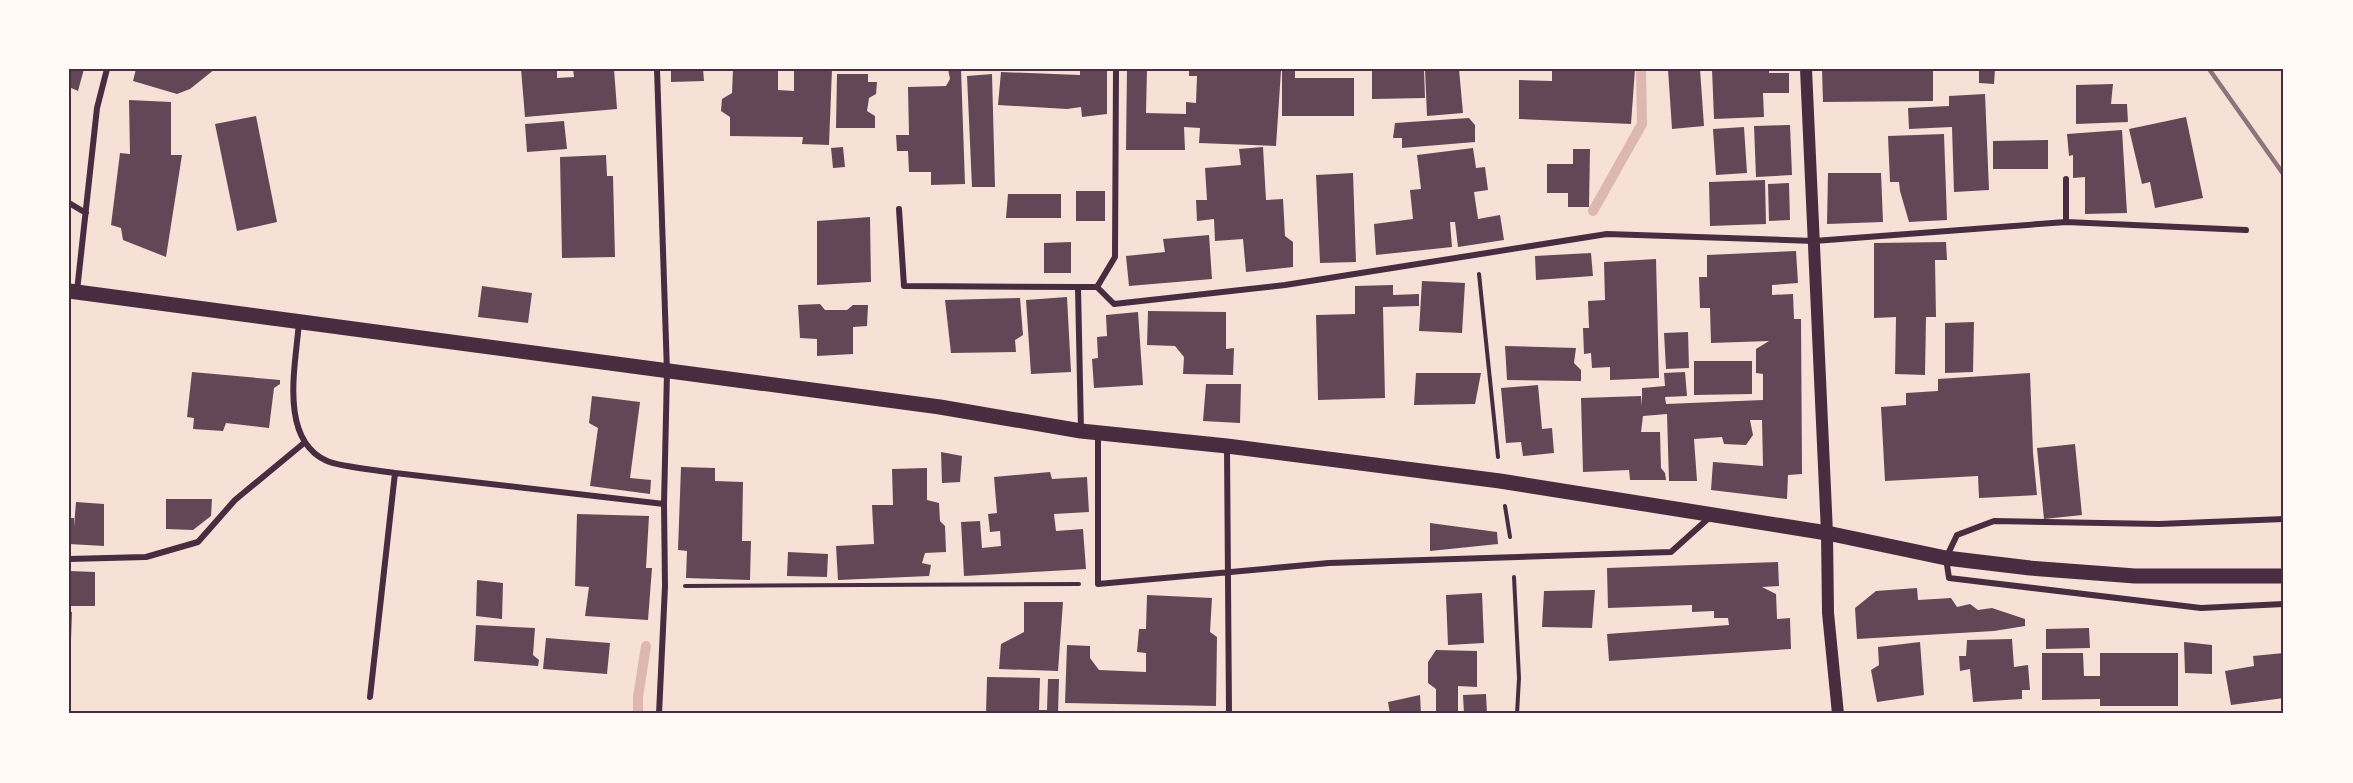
<svg xmlns="http://www.w3.org/2000/svg" width="2353" height="783" viewBox="0 0 2353 783" font-family="'PT Serif',serif">
  <style>
    .lines { fill: none; stroke-linecap: round; stroke-linejoin: round }
    .stream { stroke: #dcb8b0; stroke-width: 10 }
    .building { fill: #644757 }
    .path { stroke: #4a2c40; stroke-width: 4 }
    .minor { stroke: #4a2c40; stroke-width: 6 }
    .secondary { stroke: #4a2c40; stroke-width: 12 }
    .primary { stroke: #4a2c40; stroke-width: 15 }
    .rail { stroke: #8f747c; stroke-width: 4.5 }
    .neatline { fill: none; stroke: #4a2c40; stroke-width: 2 }
  </style>
  <rect width="100%" height="100%" fill="#f7e1d7"/>
  <g class="lines">
    <path class="stream" d="M1593,211L1642,124L1641,69
      M638,714V697L646,646"/>
  </g>
  <path class="building" d="M69,69H84L78,91L69,87Z
    M136,69H215L190,89L177,94L133,81Z
    M521,69H557V78L574,77L573,69H614L617,109L525,117Z
    M671,69H703L704,81L671,82Z
    M733,69H778V90L794,91V69H832L829,145L802,144L803,137L730,136V117L721,111L722,99L732,93Z
    M948,69H961L965,184L931,185V172H909L908,151H897L896,135H909L908,87L946,86L950,79Z
    M1080,69H1107V114L1082,117L1081,107L1067,109L998,105L1001,72L1080,75Z
    M1127,69H1147L1146,113L1186,114V102L1196,103L1197,76H1189V69L1281,71L1276,146L1199,143L1200,128L1184,127L1185,150H1126Z
    M1282,69H1295V78H1354V116H1282Z
    M1372,69H1424L1425,98L1372,99Z
    M1425,69H1459L1463,113L1427,116Z
    M1552,69H1635L1631,124L1519,119V80L1552,81Z
    M1668,69H1700L1704,126L1672,129Z
    M1712,69H1769V73H1789V93H1763L1764,117L1714,119Z
    M1822,69H1933V101L1823,102Z
    M1979,69H1995L1994,84L1979,83Z
    M837,74H868V82H877L876,94L869,98L867,111L875,116V128H836Z
    M992,74L995,187H972L967,76Z
    M2113,84L2111,104H2127L2128,122L2076,124V85Z
    M1985,94L1989,190L1954,192L1952,127L1909,129L1908,108L1949,106V96Z
    M129,100L171,102V155H182L166,257L123,240L121,228L111,225L120,153L130,154Z
    M256,116L277,222L237,231L215,124Z
    M2186,117L2203,198L2155,208L2150,182L2142,184L2129,129Z
    M1469,118L1475,125V142L1402,148V138H1393L1395,123Z
    M564,121L567,149L527,152L525,124Z
    M1790,125L1792,175L1756,177L1754,126Z
    M1744,127L1747,173L1716,175L1713,129Z
    M2122,130L2127,213L2085,214V177L2073,178V155L2069,156L2067,134Z
    M1944,134L1947,220L1909,222L1900,191L1899,182H1890L1888,136Z
    M2048,140V169H1993V141Z
    M843,147L845,167L833,168L831,148Z
    M1263,147L1266,200L1283,199L1285,236L1293,242V267L1246,272L1243,239L1215,241L1214,219L1197,221L1196,200H1207L1205,168L1241,165L1239,149Z
    M1473,148L1476,168L1485,167L1488,190L1474,192L1478,219L1500,215L1504,240L1458,247L1455,222H1450L1452,247L1376,255L1374,224L1413,219L1410,190L1421,189L1417,155Z
    M1573,149H1590L1589,207H1568V193H1547V164H1573Z
    M606,155L607,176H613L615,257L562,258L560,157Z
    M1353,173L1356,262L1320,263L1316,175Z
    M1828,173H1881L1883,222L1827,224Z
    M1765,180L1766,224L1710,226L1709,182Z
    M1789,183L1790,220L1769,221L1768,184Z
    M1076,191H1105V221H1076Z
    M1008,194H1061V218H1006Z
    M870,217L871,282L817,285V221Z
    M1209,235L1212,279L1129,286L1126,256L1165,252L1163,239Z
    M1071,242V273H1044V243Z
    M1946,242L1947,260H1935L1936,317H1926L1925,375L1895,374L1896,317L1874,318V243Z
    M1796,251L1798,283L1772,285V295L1793,294L1794,319H1801L1802,474L1788,475L1787,499L1711,490L1713,462L1763,466L1762,420H1750L1753,435L1746,445L1724,444L1722,437L1694,439L1697,481H1669L1667,414L1643,416L1641,432H1660L1661,468L1665,473L1666,480H1630L1629,470L1583,472L1581,398L1641,396L1642,406V388L1665,386L1664,373L1685,372L1687,396L1665,397L1666,404L1763,400V374L1756,373V349L1769,341L1711,343L1710,308H1700L1699,277H1707V255Z
    M1591,253L1593,276L1536,280L1535,256Z
    M1656,259L1659,378L1610,380V367L1592,368L1591,353L1584,354L1583,328H1589L1588,301L1605,300L1604,262Z
    M1422,281L1465,283L1462,333L1419,331Z
    M1393,285V295L1419,294V306L1383,307L1385,398L1318,400L1316,315L1355,314V286Z
    M482,286L532,293L528,323L478,317Z
    M1067,297L1071,372L1031,374L1026,300Z
    M1020,298L1023,335L1015,340L1016,352L951,353L945,300Z
    M820,304L825,310H847L853,305H868L867,326L853,327V354L817,356V339L800,338L798,305Z
    M1148,311L1226,312V349L1234,348L1233,375L1183,374L1184,357L1175,346L1147,345Z
    M1138,312L1143,385L1094,388L1092,359L1098,358L1097,337L1107,336L1106,315Z
    M1974,322L1973,372L1945,373V323Z
    M1688,332L1689,368L1666,369L1664,333Z
    M1505,346L1576,348L1574,363L1581,370V381L1507,380Z
    M1694,361H1752V394L1694,395Z
    M192,372L280,380V384L274,388L269,428L226,423L223,431L193,429L194,418L187,417Z
    M1416,373H1481L1475,404L1414,405Z
    M2030,373L2033,453L2037,495L1979,498L1978,476L1885,481L1881,407L1906,405V393L1938,391V379Z
    M1206,384H1241L1240,423L1203,421Z
    M1538,385L1542,429L1552,428L1554,453L1523,456L1521,442L1506,443L1501,388Z
    M592,396L640,402L630,478L651,480L650,494L590,486L598,428L589,423Z
    M2075,444L2082,515L2044,519L2037,448Z
    M941,452L962,456L960,482L942,483Z
    M681,467L715,468V481L743,482L742,541H751L750,580L686,578L687,551L678,550Z
    M927,468V500L939,503L940,521L945,526L946,552L925,553L922,563L931,565L929,576L838,580L836,546L874,544L872,505H893L892,469Z
    M1050,472L1052,479L1087,477L1089,512L1054,514L1056,531L1083,529L1086,569L964,576L961,522L980,521L982,548L1001,546L1000,531L990,532L988,514L997,513L994,477Z
    M166,499H212L211,516L193,530L166,529Z
    M76,502L104,504V546L69,544V518H74V527Z
    M577,514L649,516L646,568H652L648,620L585,616L589,587L575,586Z
    M1430,523L1497,532L1498,544L1430,551Z
    M788,552L828,554L827,577L787,576Z
    M1778,562L1779,586L1762,587L1776,594L1777,619L1790,618L1791,649L1609,661L1607,634L1729,625L1728,618H1714V611L1692,612V605L1608,608L1607,568Z
    M69,571L95,572V606H69Z
    M477,580L503,583L502,619L476,616Z
    M1917,588L1918,600L1951,598L1957,607L1970,604L1978,610L1992,608L2025,619V626L1994,631L1857,639L1855,608L1876,591Z
    M1595,590L1592,628L1542,627L1544,591Z
    M1482,593L1484,643L1448,645L1446,595Z
    M1147,595L1212,598L1210,632L1217,637L1216,706L1065,703L1067,645L1090,646V658L1099,670L1146,672V653L1137,652L1139,629H1146Z
    M1024,602H1063L1058,671L999,669L1001,644L1024,632Z
    M69,612H72L71,640H69Z
    M476,625L535,628L533,655L539,660L538,666L474,661Z
    M2089,628L2090,648L2046,649V629Z
    M546,638L610,643L607,674L543,669Z
    M2012,639L2014,667L2028,665L2030,690H2022V699L1973,702L1970,669L1960,671L1959,656H1966L1967,640Z
    M1920,642L1924,695L1877,702L1871,670L1879,665L1878,647Z
    M2184,642L2212,645V674L2185,673Z
    M1436,650L1477,651V687L1458,686V714H1436V689L1428,683V662Z
    M2042,653H2083L2084,676H2100V653H2178V706H2100V699L2042,700Z
    M2284,653V698L2231,705L2225,671L2254,666L2253,656Z
    M987,677L1040,678L1039,710H1047L1048,679H1059L1058,714H986Z
    M1486,694L1487,714H1464L1463,695Z
    M1420,695L1421,714H1390L1388,702Z"/>
  <g class="lines">
    <path class="path" d="M1479,274L1498,457
      M1505,506L1510,537
      M1514,577L1519,678L1517,714
      M685,586L1079,584"/>
    <path class="minor" d="M657,69L667,372L664,504L665,586L659,714
      M2066,179V222
      M69,203L86,213
      M899,209L904,286L1078,287
      M1097,287L1114,304L1285,285L1607,234L1814,241L2066,222L2246,230
      M77,291L97,108L107,69
      M299,322C296,364 278,439 327,461C340,467 378,470 395,473L370,697
      M1081,431L1078,287H1097L1115,257L1116,69
      M1098,435V584L1329,563L1671,552L1710,517
      M1227,448L1229,714
      M395,473L664,504
      M2284,519L2159,524L1994,521L1957,535L1946,558L1949,578L2201,608L2284,604
      M69,559L146,557L198,542L235,500L304,443"/>
    <path class="secondary" d="M1806,69L1827,533L1828,613L1838,714"/>
    <path class="primary" d="M69,291L940,407L1081,431L1227,446L1500,481L1827,533L1946,558L2030,568L2135,576H2284"/>
    <path class="rail" d="M2209,69L2284,175"/>
  </g>
  <rect width="2353" height="783" fill="none" stroke="#fffaf5" stroke-width="141"/>
  <rect x="70" y="70" width="2212" height="642" class="neatline"/>
</svg>
